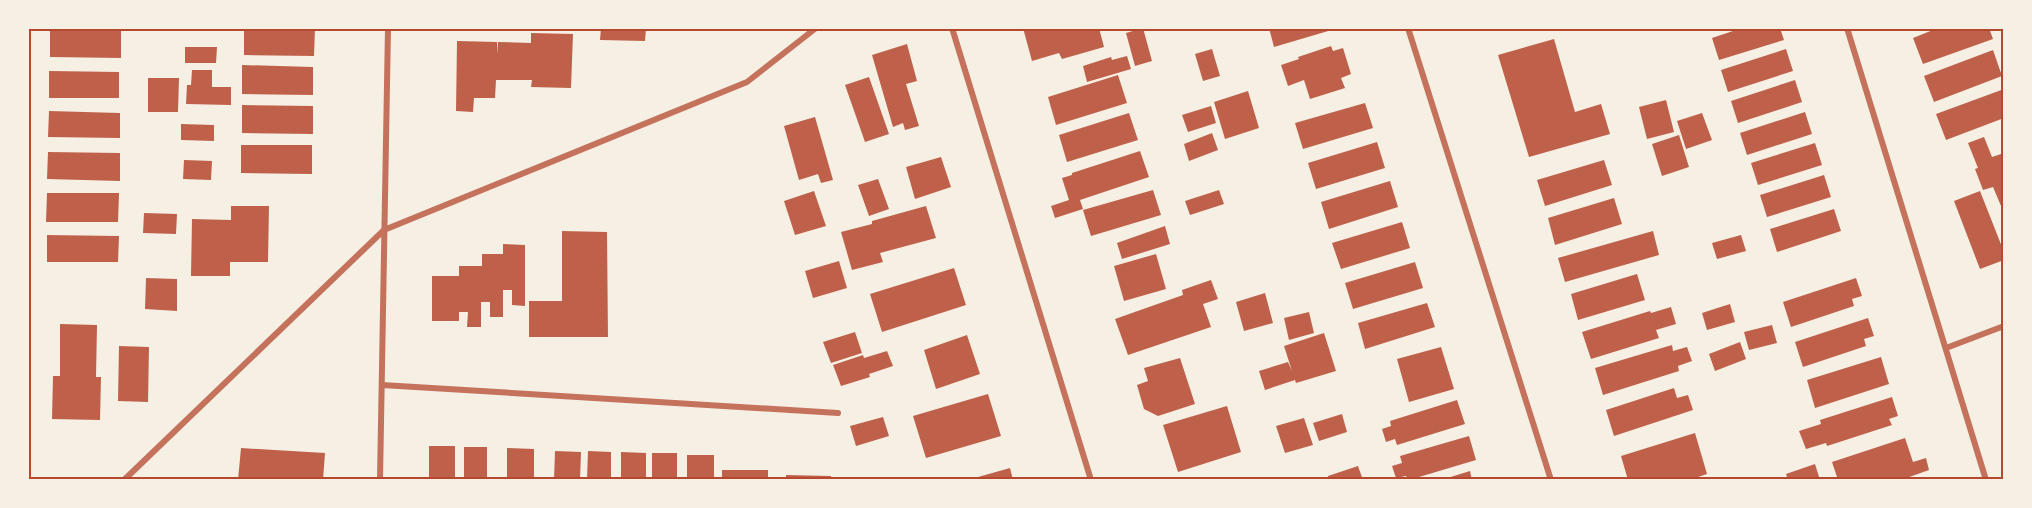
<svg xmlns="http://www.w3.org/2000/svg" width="2032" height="508" viewBox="0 0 2032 508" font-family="Quicksand,sans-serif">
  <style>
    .building { fill: #bf614a }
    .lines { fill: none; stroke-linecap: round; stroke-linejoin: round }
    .minor { stroke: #c5725c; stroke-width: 6 }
    .neatline { fill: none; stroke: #b5482f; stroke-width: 2 }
  </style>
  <rect width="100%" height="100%" fill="#f6efe4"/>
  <path class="building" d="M244,28H315L314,56L244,55Z
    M601,28H646L645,41L600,40Z
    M1023,28H1099L1104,47L1062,59L1059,53L1032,61Z
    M1143,28L1152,61L1135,66L1126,33Z
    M1269,28H1334L1335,29L1274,47Z
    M1742,28H1780L1784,40L1719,60L1712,38Z
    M1938,28H1989L1993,39L1923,64L1913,38Z
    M50,30L121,31V58L50,57Z
    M531,33L573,34L571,88L531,87L532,80H496L495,98H474L473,112L456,111L457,41L497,42V54L498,42L531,43Z
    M1554,39L1575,112L1601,104L1610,134L1529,157L1498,55Z
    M907,44L917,81L906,84L919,126L905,130L903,123L893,127L872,55Z
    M1331,46L1333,51L1343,48L1351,74L1341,78L1345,88L1310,99L1304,80L1288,86L1281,65L1299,59L1298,57Z
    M185,47H217L216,63H185Z
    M1212,49L1220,76L1203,81L1195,54Z
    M1786,49L1793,71L1728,92L1721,70Z
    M1993,50L2002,76L1934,102L1924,76Z
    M1127,56L1131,69L1087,82L1083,66L1111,57L1112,60Z
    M242,65L313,67V95L242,94Z
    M192,70H212V87H231V105L186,104L187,85H191Z
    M49,71L119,72V98H49Z
    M1118,75L1127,103L1056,125L1048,97Z
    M869,77L889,134L865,142L845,85Z
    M148,78H179L178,112H148Z
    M1795,80L1802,102L1738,123L1731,101Z
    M2004,89V118L1946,140L1936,114Z
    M1248,91L1259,128L1225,139L1214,102Z
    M1666,100L1674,132L1647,139L1639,107Z
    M1365,103L1373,128L1303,149L1295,123Z
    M242,105L313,106V134L242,133Z
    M1211,106L1216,123L1188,132L1182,115Z
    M49,111L120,113V138L48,137Z
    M1805,112L1812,134L1747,155L1740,133Z
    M1129,113L1138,140L1067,162L1059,135Z
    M1702,113L1712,140L1686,149L1677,121Z
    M815,117L833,180L821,183L818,174L799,180L784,126Z
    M181,124L214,125V141L181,140Z
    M1212,133L1218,150L1189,161L1184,144Z
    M1679,135L1689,167L1662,176L1652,144Z
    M1984,137L1992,157L2004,153V213L1993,187L1983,190L1975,169L1978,168L1968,143Z
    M1377,142L1385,168L1316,189L1308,163Z
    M1815,143L1822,165L1758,185L1751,163Z
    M241,145H312V174L241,173Z
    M1140,151L1149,177L1080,200L1083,209L1055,218L1051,206L1069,200L1062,178L1072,175V173Z
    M48,152L120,153V181L47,179Z
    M941,157L951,187L915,199L906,167Z
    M184,160L212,161L211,180L183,179Z
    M1604,160L1612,185L1545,206L1537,180Z
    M1824,175L1831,197L1767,217L1760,195Z
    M878,179L889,209L869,216L858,185Z
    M1390,181L1398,207L1329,229L1321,202Z
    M1153,190L1161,215L1091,236L1083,210Z
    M1219,190L1224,204L1190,215L1185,201Z
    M814,191L826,226L795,235L784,201Z
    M1980,191L2004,252V260L1980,269L1954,201Z
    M47,193H119L118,222H46Z
    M1614,198L1622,224L1555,245L1548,218Z
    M231,206H269L268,262H230V276H191L192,219L231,220Z
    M926,206L936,238L880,253L883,262L852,270L841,232L872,224V221Z
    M1834,209L1841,231L1777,252L1770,229Z
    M144,213L177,214L176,234L143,233Z
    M1402,222L1410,248L1341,269L1332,243Z
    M1165,226L1170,244L1122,259L1117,243Z
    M562,231L607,232L608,337H529V301H562Z
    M1653,231L1659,255L1565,282L1558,258Z
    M47,235L119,236L118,262H47Z
    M1741,235L1746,251L1717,259L1712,243Z
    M503,244L525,245V306L512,305V290H503V317H490V302H481V327H467L468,312H459V321H432V276H459V266H482V254H503Z
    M1156,254L1166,289L1124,301L1114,266Z
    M839,261L847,288L813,298L805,271Z
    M1415,262L1423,288L1353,309L1345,283Z
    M954,268L966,305L882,332L870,294Z
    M1637,274L1645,300L1578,320L1571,294Z
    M146,278L177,279V311L145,309Z
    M1856,278L1862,296L1852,299L1854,306L1791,327L1783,302Z
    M1211,280L1218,299L1203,304L1211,327L1128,355L1115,319L1183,295L1182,290Z
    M1265,293L1273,323L1244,331L1236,302Z
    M1427,303L1435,327L1365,349L1358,323Z
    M1730,304L1735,322L1707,330L1702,313Z
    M1671,307L1676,324L1656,330L1659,338L1591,359L1582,332L1650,311L1651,313Z
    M1309,312L1314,333L1289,340L1284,318Z
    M1868,318L1874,336L1864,339L1866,346L1803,367L1795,342Z
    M60,324L97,325L96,377H101L100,420L52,419L53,376H60Z
    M1772,325L1777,343L1749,350L1744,332Z
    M855,332L862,353L831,363L823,342Z
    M1324,333L1336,371L1296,383L1295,380L1265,390L1259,371L1288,362L1292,371L1284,346Z
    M967,335L980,374L936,389L924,350Z
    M1740,342L1746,359L1715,371L1709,354Z
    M1672,345L1673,351L1687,347L1692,361L1678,366L1679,371L1603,395L1595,368Z
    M119,346L149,347L148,402L118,401Z
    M1441,347L1454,389L1409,402L1397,359Z
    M887,351L893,366L869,374L870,377L841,386L833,365L863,355L864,358Z
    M1881,357L1889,384L1815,408L1807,380Z
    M1180,358L1195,404L1158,416L1144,409L1137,385L1148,381L1144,368Z
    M1674,388L1677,398L1688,395L1693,410L1614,436L1606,410Z
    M988,394L1001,436L926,458L913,416Z
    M1892,397L1898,416L1889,419L1892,425L1827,446L1826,443L1806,449L1799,431L1821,424L1820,420Z
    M1457,400L1465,424L1397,445L1395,439L1386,442L1382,429L1391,426L1390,421Z
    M1227,406L1241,452L1178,472L1163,425Z
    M1342,414L1347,432L1319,441L1313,423Z
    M883,417L889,436L856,446L850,426Z
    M1304,418L1313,445L1285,453L1276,426Z
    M1695,433L1707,474L1689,480H1628L1621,456Z
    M1469,436L1476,460L1409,480L1406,476L1396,478L1392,466L1402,463L1400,456Z
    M1905,438L1913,462L1926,458L1929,470L1901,480H1838L1832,462Z
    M429,446H455V480H429Z
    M464,447H487V480H464Z
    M241,448L325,453L323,480H238Z
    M507,448L534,449V480H507Z
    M555,451L581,452L580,480H554Z
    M588,451L611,452V480H587Z
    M621,452L646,453V480H621Z
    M652,453H677V480H652Z
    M687,455H714V480H687Z
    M1815,464L1820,480H1788L1786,474Z
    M1358,466L1363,480H1329L1328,476Z
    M1010,468L1013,480H971V479Z
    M722,470H768V480H722Z
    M1470,471L1472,480H1444V479Z
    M786,475L831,476V480H786Z"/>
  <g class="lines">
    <path class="minor" d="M952,28L1091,480
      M1408,28L1551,480
      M1847,28L1986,480
      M1946,348L2004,326
      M382,385L838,413
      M124,480L384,230L747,82L816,28
      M380,480L388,28"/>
  </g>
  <rect width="2032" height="508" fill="none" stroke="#f6efe4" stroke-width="60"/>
  <rect x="30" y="30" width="1972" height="448" class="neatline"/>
</svg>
